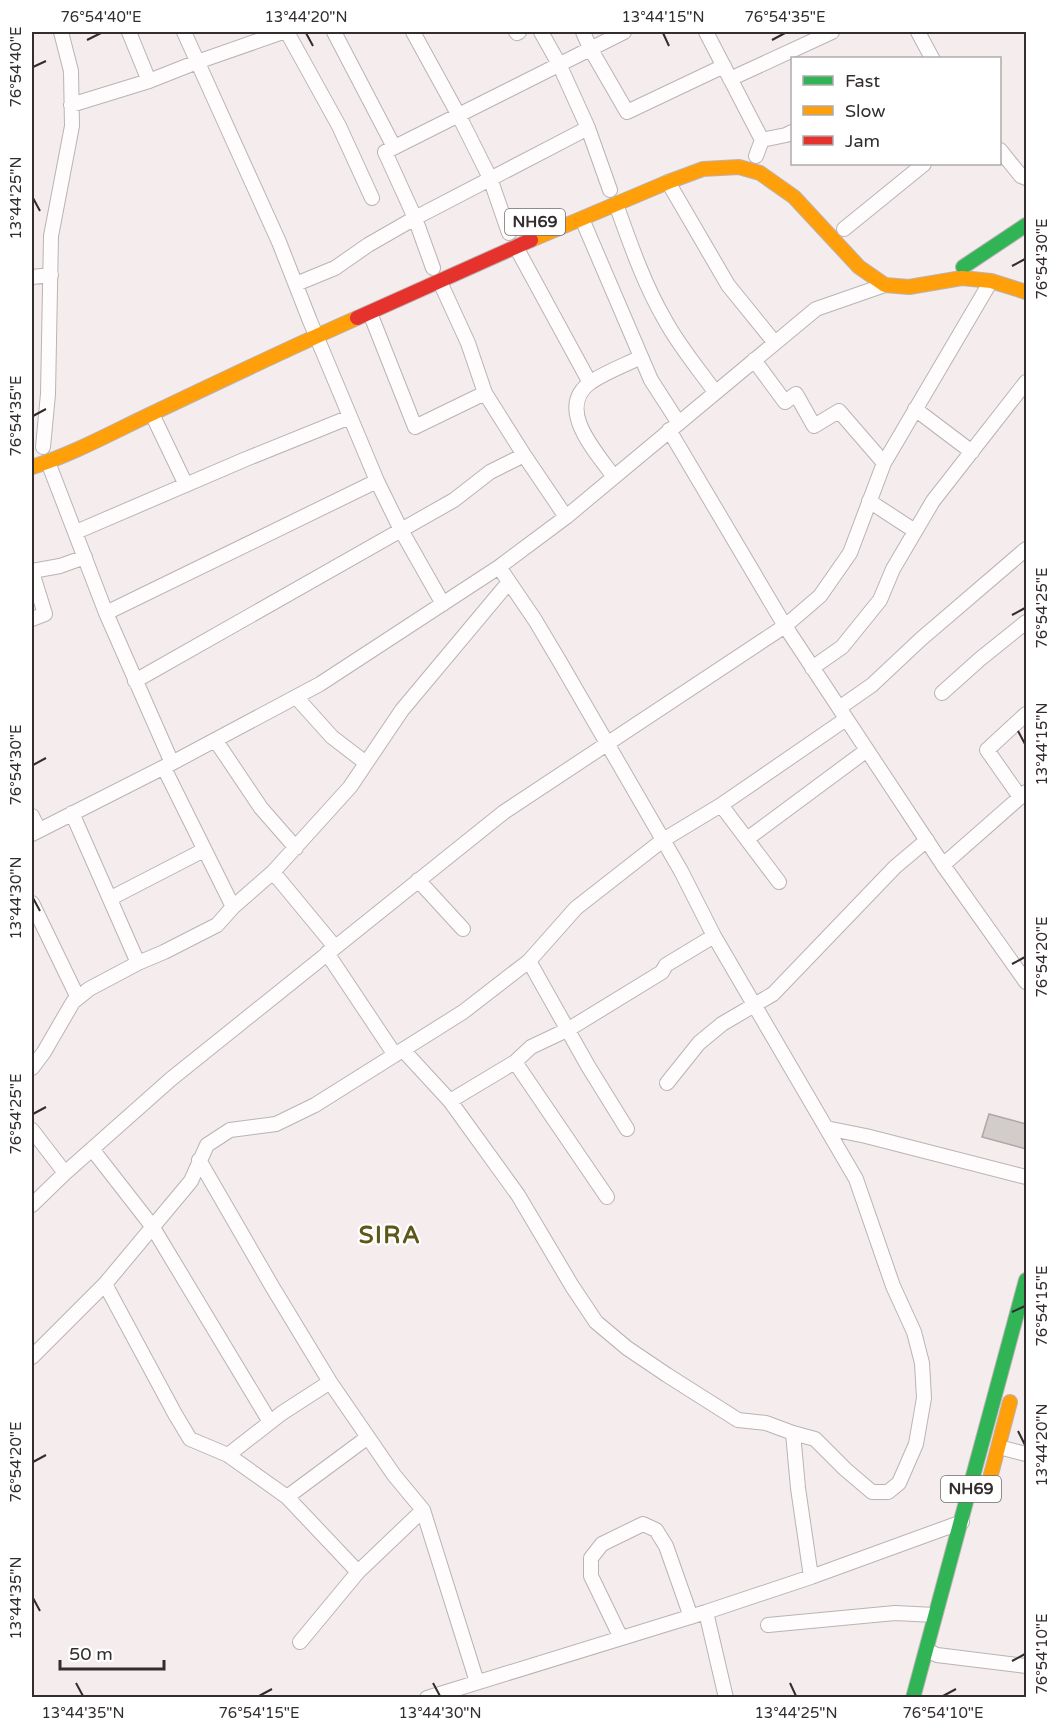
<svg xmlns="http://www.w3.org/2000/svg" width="1058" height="1729" viewBox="0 0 1058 1729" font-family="'Varela Round',sans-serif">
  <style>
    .building { fill: #d2cccb; stroke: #aea7a7; stroke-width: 1.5 }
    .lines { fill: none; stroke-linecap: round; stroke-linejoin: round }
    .street-casing { stroke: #bab3b4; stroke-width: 16 }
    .fast-casing { stroke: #bab3b4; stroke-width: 16 }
    .slow-casing { stroke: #bab3b4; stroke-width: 16 }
    .jam-casing { stroke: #bab3b4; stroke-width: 16 }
    .street { stroke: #fefcfc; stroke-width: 14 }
    .fast { stroke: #30b455; stroke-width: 14 }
    .slow { stroke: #ff9f0a; stroke-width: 14 }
    .jam { stroke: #e5322d; stroke-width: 14 }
    .ticks { fill: none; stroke: #332d2d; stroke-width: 2 }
    .labels { text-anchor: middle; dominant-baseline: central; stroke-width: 4.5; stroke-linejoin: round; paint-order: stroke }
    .shield { fill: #fff; stroke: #706c6c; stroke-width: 1.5 }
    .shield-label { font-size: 16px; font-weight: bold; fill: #332d2d }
    .district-label { font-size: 24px; font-weight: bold; letter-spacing: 1.5px; fill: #5e571a; stroke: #fff }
    .neatline { fill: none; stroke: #332d2d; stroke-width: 2 }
    .ticks-label { font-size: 15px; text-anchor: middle; fill: #332d2d }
  </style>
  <rect width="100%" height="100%" fill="#f5eced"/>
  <path class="building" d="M989,1114L1026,1124V1149L982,1137Z"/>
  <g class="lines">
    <defs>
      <path id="street" d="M129,32L149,81
        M184,32L279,242L310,321L377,481L401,530L443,604
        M287,32L339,126L372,198
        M334,32L394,147
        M413,32L458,114L490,178L509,233
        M516,32L517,33L519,32
        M541,32L559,64L588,128L610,190
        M583,32L590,48L627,112L724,66
        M706,32L762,140L756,156
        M918,32L932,58
        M730,79L832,32
        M71,105L149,81L197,62L283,32
        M762,140L786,135L792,132
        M1000,150L1021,176L1026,178
        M668,182L728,285L775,343
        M616,204C630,243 644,284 665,320C679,346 698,368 715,392
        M582,219L651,380L678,422
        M844,229L924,164
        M516,247L590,383
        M433,268L415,218L385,152L624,32
        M32,277L51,275
        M440,282L468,343L485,393L524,455L566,517
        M296,284L335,268L368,245L415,218L588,128
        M370,313L415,427L485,393
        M754,360L785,402L796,394L814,426L839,411L884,463
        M915,409L972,452
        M152,414L186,485
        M669,430L785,626L943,865L1026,982
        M43,447L48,394L51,236L72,126L71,71L61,32
        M48,462L106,613L172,763
        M614,477C597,453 554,408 591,382C606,372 625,365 641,357
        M869,501L915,531
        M76,532L246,459L350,417
        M32,571L60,566L85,557
        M32,572L45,614L32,619
        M106,613L377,481
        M812,668L842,647L880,600L893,569L933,501L1026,382
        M135,681L454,500L490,472L524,455
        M942,693L980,659L1026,622
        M296,697L332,737L366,763
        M839,708L872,685L921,639L1026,549
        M216,741L261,808L296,848
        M164,768L233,907
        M1020,797L987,750L1026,714
        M721,805L779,882
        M72,813L138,963
        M32,816L39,830
        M32,834L172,763L320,684L499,567L566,517L816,309L885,285
        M747,839L867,750
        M943,865L1026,792
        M273,872L335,947
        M418,880L463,929
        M111,898L204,850
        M32,903L78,998
        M327,953L395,1055
        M529,961L588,1066L627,1129
        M403,1050L450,1101L518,1195L572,1286L596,1322L627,1348L667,1375L738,1420L766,1423L793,1433L815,1439L845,1469L872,1492H888L899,1483L916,1444L924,1398L922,1363L914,1332L893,1286L856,1179L714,936L681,871L560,662L535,620L499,567
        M515,1062L607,1197
        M32,1068L44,1052L73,1002L89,989L138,963L164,952L217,925L233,907L273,872L350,787L402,710L509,582
        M667,1083L699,1043L722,1024L773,994L895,867L927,840
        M450,1101L515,1062L531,1047L569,1029L662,972L666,965L714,936
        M826,1128L866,1136L1026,1177
        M32,1130L65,1173
        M92,1149L152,1226L270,1422
        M199,1160L273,1288L330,1382L394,1475L423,1510L477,1682
        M32,1205L65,1173L171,1079L504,812L785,626L820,596L850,553L884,463L991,281
        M105,1284L175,1414L190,1439L228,1455L282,1413L330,1382
        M32,1357L105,1284L191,1181L207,1145L230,1130L276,1124L315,1105L463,1012L529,961L576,908L663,840L721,805L846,719
        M793,1433L798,1488L811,1577
        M999,1447L1026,1454
        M228,1455L287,1497L358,1572
        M287,1497L368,1437
        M706,1612L726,1698
        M768,1625L895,1613L935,1615
        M621,1638L591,1576V1558L602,1544L643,1524L656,1530L666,1546L691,1617
        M300,1642L358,1572L423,1510
        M926,1650L937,1655L1026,1666
        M427,1698L706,1612L811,1577L962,1522"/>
      <path id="fast" d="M963,267L1026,225
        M913,1698L1026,1280"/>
      <path id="slow" d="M531,240L668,182L703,169L739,167L760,173L794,197L859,267L885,285L909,287L962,278L991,281L1026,292
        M32,467C73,454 111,433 149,415C218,382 287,349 357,318
        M989,1482L1010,1402"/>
      <path id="jam" d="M357,318L531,240"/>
    </defs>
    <use href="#street" class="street-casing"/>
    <use href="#fast" class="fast-casing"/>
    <use href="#slow" class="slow-casing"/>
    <use href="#jam" class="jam-casing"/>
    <use href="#street" class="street"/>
    <use href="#fast" class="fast"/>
    <use href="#slow" class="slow"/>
    <use href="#jam" class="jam"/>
  </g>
  <path class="ticks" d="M306,33L313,46M663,33L669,46M87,40L101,33M772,40L785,33M33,67L46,61M33,198L40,211M1012,266L1025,259M33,416L46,409M1012,615L1025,608M1018,731L1025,744M33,765L46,758M33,898L40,911M1012,964L1025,957M33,1114L46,1107M1012,1312L1025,1306M1018,1431L1025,1445M33,1462L46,1455M33,1598L40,1611M1012,1661L1025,1654M76,1683L83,1696M433,1683L440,1696M790,1683L796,1696M259,1696L272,1689M943,1696L956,1689"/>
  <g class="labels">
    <g class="shield">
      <rect x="505" y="209" width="60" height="26" rx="4.5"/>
      <rect x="941" y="1476" width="60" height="26" rx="4.5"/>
    </g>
    <g class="shield-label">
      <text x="535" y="222">NH69</text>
      <text x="971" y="1489">NH69</text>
    </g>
    <g class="district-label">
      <text x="390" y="1235">SIRA</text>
    </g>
  </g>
  <rect width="1058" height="1729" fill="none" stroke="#ffffff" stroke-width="66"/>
  <rect x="791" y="57" width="210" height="108" fill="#ffffff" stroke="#adabab" stroke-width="1.5"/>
  <rect x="803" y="76" width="30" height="9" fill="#30b455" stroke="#adabab" stroke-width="1.5"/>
  <text x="845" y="87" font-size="18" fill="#332d2d">Fast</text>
  <rect x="803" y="106" width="30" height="9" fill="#ff9f0a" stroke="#adabab" stroke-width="1.5"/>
  <text x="845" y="117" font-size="18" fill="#332d2d">Slow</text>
  <rect x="803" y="136" width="30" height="9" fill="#e5322d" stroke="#adabab" stroke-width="1.5"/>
  <text x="845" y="147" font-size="18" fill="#332d2d">Jam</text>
  <path d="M60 1660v9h104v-9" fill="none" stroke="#332d2d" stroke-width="3"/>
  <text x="69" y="1660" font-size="18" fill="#332d2d" stroke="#ffffff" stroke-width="4.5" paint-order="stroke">50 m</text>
  <rect x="33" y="33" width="992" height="1663" class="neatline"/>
  <g class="ticks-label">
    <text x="101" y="22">76°54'40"E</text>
    <text x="306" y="22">13°44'20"N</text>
    <text x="663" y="22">13°44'15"N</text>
    <text x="785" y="22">76°54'35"E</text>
    <text transform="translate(16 67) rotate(-90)" y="5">76°54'40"E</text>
    <text transform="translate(16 198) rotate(-90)" y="5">13°44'25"N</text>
    <text transform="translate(1042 259) rotate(-90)" y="5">76°54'30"E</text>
    <text transform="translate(16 416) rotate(-90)" y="5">76°54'35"E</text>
    <text transform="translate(1042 608) rotate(-90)" y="5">76°54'25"E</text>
    <text transform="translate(1042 744) rotate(-90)" y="5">13°44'15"N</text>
    <text transform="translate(16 765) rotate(-90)" y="5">76°54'30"E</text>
    <text transform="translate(16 898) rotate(-90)" y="5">13°44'30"N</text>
    <text transform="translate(1042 957) rotate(-90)" y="5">76°54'20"E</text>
    <text transform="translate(16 1114) rotate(-90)" y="5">76°54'25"E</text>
    <text transform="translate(1042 1306) rotate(-90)" y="5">76°54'15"E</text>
    <text transform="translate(1042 1445) rotate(-90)" y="5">13°44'20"N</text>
    <text transform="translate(16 1462) rotate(-90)" y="5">76°54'20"E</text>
    <text transform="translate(16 1598) rotate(-90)" y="5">13°44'35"N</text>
    <text transform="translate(1042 1654) rotate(-90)" y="5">76°54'10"E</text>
    <text x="83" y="1718">13°44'35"N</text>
    <text x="259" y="1718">76°54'15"E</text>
    <text x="440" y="1718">13°44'30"N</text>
    <text x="796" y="1718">13°44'25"N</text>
    <text x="943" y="1718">76°54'10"E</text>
  </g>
</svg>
